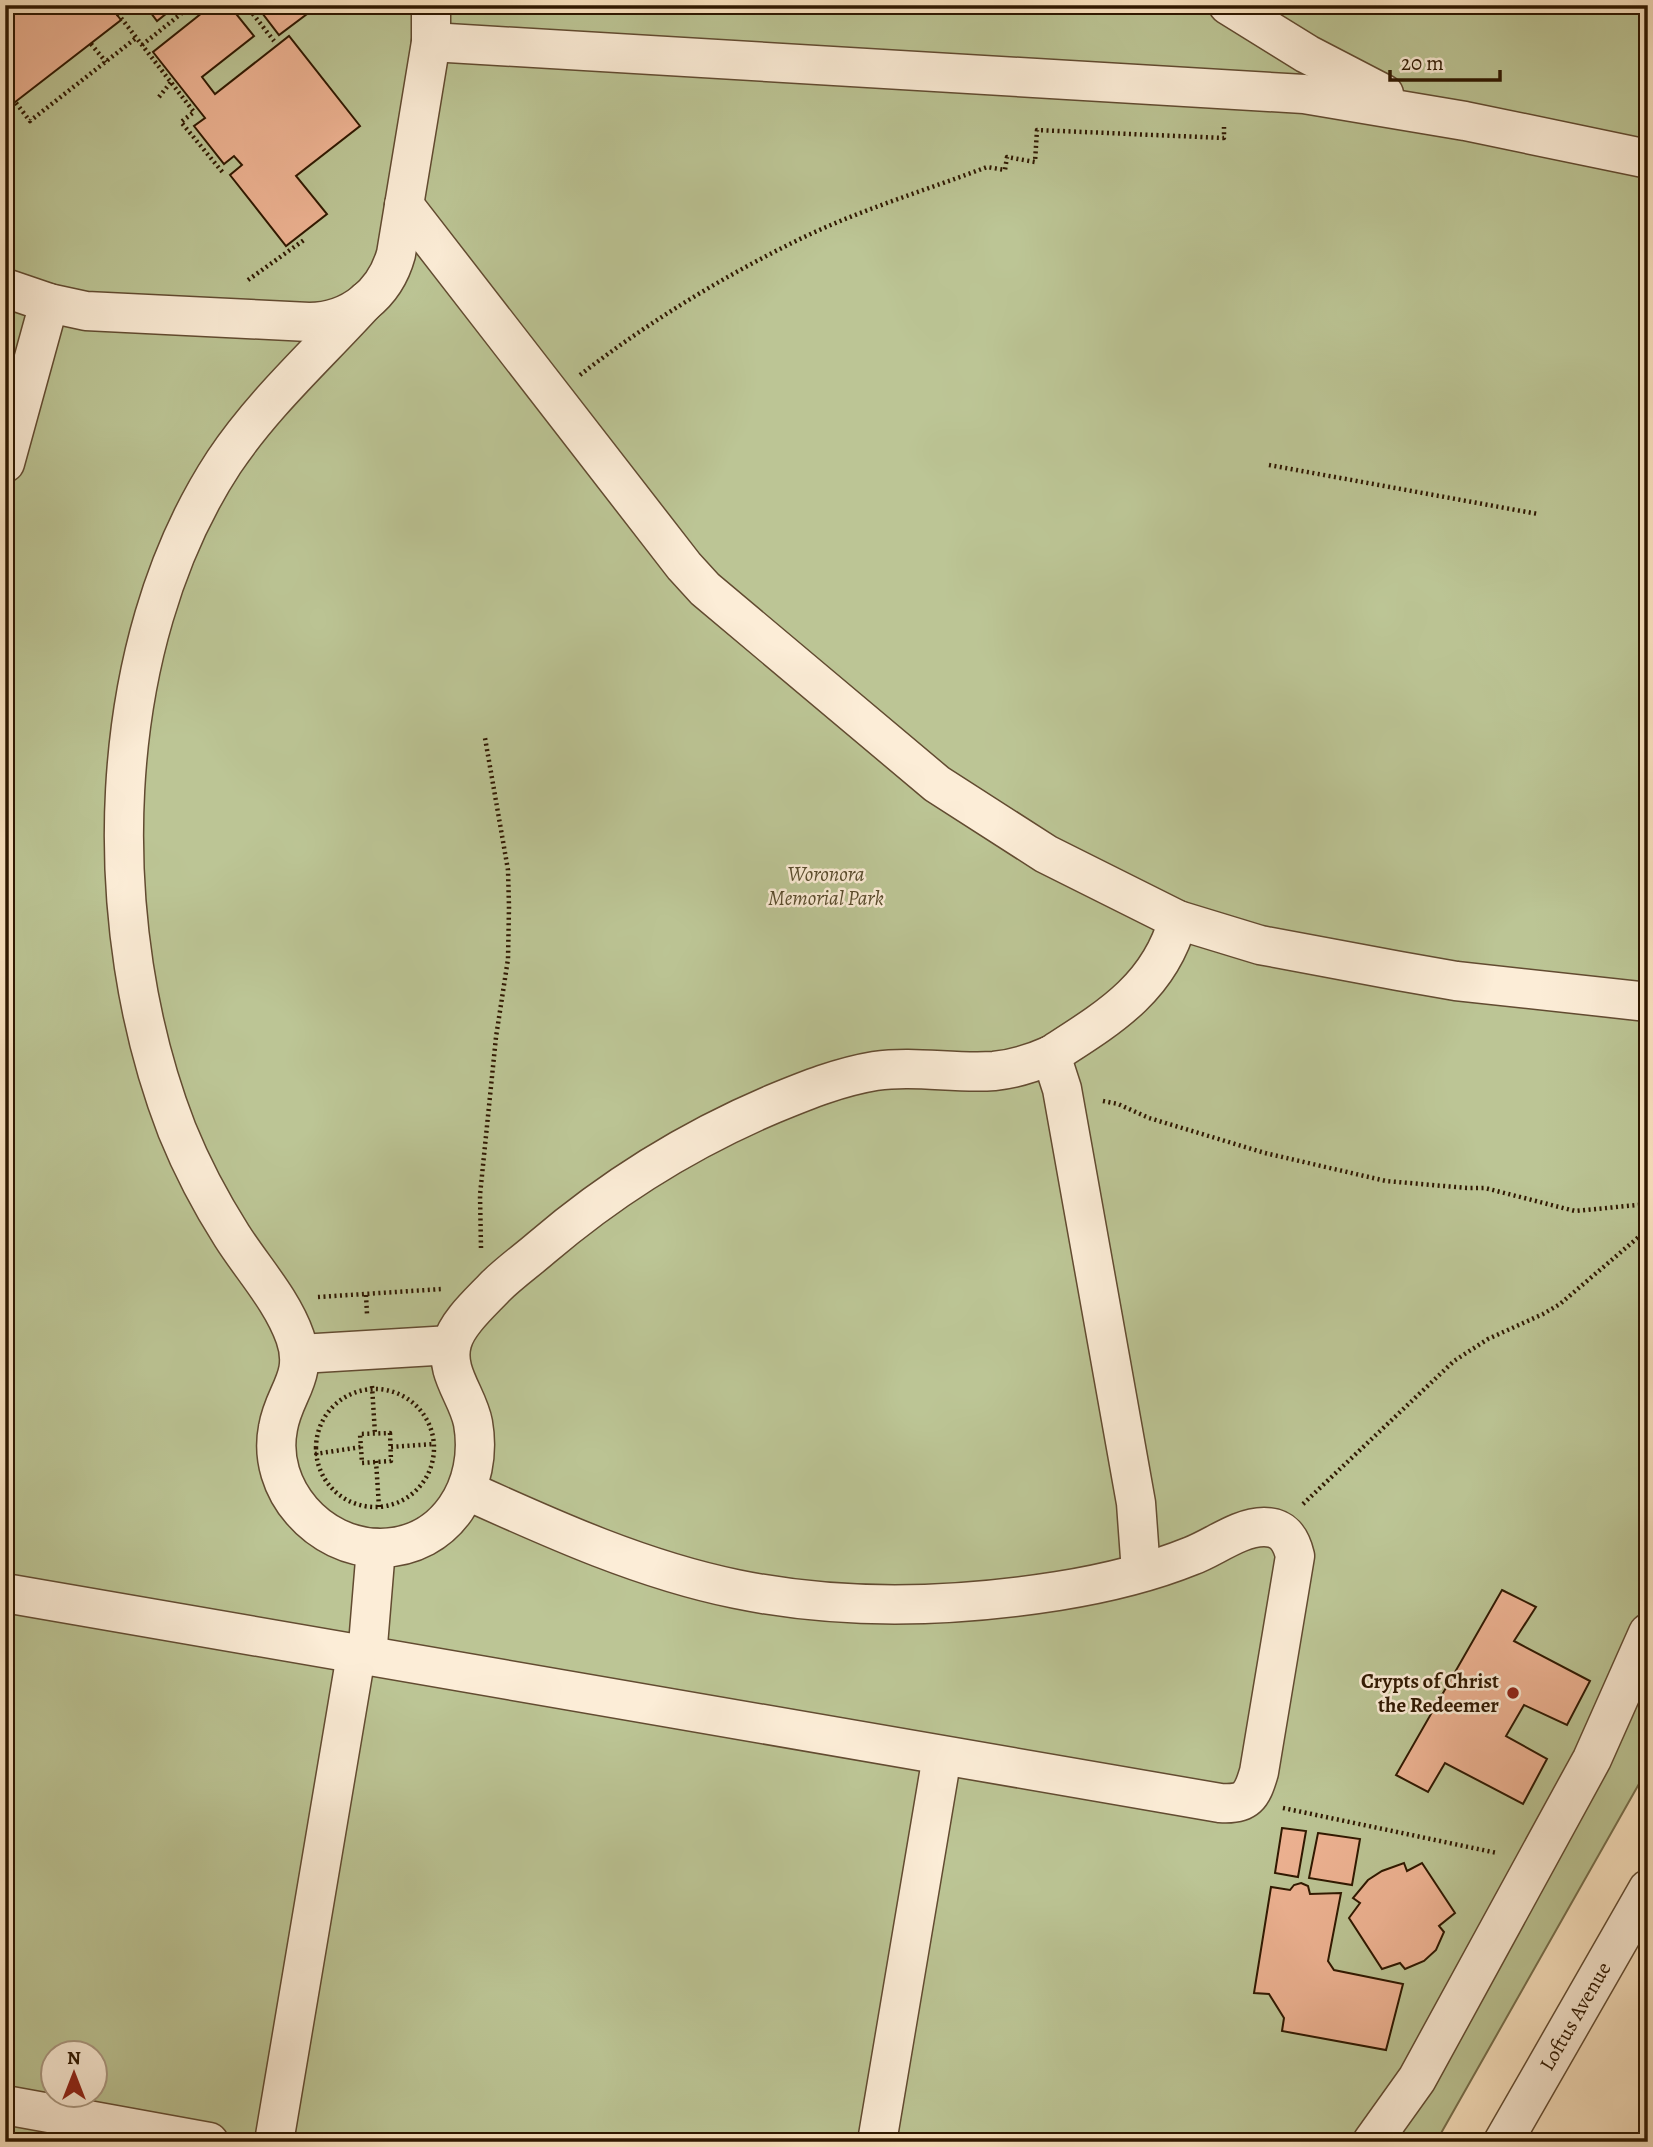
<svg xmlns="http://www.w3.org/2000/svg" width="1653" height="2147" viewBox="0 0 1653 2147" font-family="Alegreya,serif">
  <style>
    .green { fill: #bcc595; stroke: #766e4b; stroke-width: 2; fill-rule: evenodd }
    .building { fill: #eeb393; stroke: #2f1801; stroke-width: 2 }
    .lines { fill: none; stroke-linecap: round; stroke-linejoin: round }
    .minor-casing { stroke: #624b31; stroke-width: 41 }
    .path { stroke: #2f1801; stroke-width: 4.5; stroke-dasharray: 2 3.5; stroke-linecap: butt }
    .minor { stroke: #fcedd7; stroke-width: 38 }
    .poi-dot { fill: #8f2418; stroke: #fcedd7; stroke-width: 2.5 }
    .labels { text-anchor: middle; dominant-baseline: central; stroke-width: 5; stroke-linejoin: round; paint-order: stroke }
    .park-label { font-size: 21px; font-style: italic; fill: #594c2d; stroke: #fcedd7 }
    .poi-label { font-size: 21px; font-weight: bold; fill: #2f1801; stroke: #fcedd7; text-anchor: end }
    .street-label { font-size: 21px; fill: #2f1801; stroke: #fcedd7 }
  </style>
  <rect width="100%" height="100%" fill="#fbe4c1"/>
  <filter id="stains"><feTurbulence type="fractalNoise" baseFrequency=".00286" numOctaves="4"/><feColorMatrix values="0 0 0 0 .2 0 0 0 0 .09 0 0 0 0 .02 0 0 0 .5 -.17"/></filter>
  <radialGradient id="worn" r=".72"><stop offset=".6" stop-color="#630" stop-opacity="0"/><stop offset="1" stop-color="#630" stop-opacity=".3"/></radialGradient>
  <path class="green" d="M5,5H1648V1768L1436,2142H5ZM52,2052H94V2094H52Z"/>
  <path class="building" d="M5,5H109L121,20L10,106L5,101Z
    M145,5H177L157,21Z
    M212,5H229L254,36L202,77L215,94L289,36L360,126L296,176L327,214L286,246L230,175L242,165L234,156L224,164L194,126L205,118L153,52Z
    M256,5H319L279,35Z
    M1502,1590L1536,1607L1514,1641L1590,1681L1567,1725L1524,1705L1506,1736L1547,1759L1523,1804L1445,1763L1428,1792L1396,1775Z
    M1282,1828L1306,1831L1298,1877L1275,1873Z
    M1318,1833L1360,1839L1352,1885L1309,1878Z
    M1404,1863L1407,1871L1422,1863L1455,1913L1439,1926L1444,1932L1436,1950L1424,1961L1405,1969L1400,1963L1382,1969L1349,1918L1360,1903L1353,1898L1368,1880L1382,1871Z
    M1301,1883L1308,1886L1310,1894L1341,1893L1328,1961L1334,1970L1403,1984L1386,2050L1282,2031L1284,2018L1269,1994L1254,1993L1271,1887L1290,1890L1294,1885Z"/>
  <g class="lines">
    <defs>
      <g id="minor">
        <path d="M1228,5L1307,54L1384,94"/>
        <path d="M431,42L1304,94L1465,121L1648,159"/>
        <path d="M404,205L684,566L705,589L937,784L1046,854L1178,920L1260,945L1399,971L1456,981L1648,1002"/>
        <path d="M5,288L49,303L86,311L309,322C351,322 385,294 396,254L431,42V5"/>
        <path d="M366,301C318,354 264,402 224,462C102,648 98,927 177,1130C192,1167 211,1203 232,1236C253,1269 282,1300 295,1337C309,1377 284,1392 278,1428C266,1489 319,1548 380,1548C447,1547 484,1485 473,1423C468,1396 444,1372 452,1343C457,1323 481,1302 495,1287C509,1273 526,1261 541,1248C611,1188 688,1140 773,1104C807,1090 839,1077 875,1071C915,1065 954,1074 994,1071C1014,1069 1033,1063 1051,1055L1062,1089L1136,1503L1141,1572"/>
        <path d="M5,463L49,303"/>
        <path d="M1051,1055C1107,1019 1159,989 1178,920"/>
        <path d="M300,1354L451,1345"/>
        <path d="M5,1593L1220,1803C1247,1805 1252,1796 1259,1772L1295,1556C1291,1539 1283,1527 1264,1527C1239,1527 1213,1548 1191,1556C1149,1573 1102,1584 1058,1591C950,1608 843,1611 736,1589C643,1570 554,1530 468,1491"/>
        <path d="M367,1657L376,1548"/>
        <path d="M5,2105L209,2142"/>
        <path d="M274,2142L356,1655"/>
        <path d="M877,2142L942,1756"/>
        <path d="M1372,2142L1417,2079L1592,1759L1648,1633"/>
        <path id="s1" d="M1503,2142L1648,1889"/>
      </g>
    </defs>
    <use href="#minor" class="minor-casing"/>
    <path class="path" d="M111,5L194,112L181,122L224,174
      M246,5L274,41
      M91,44L106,62
      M142,45L192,5
      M159,97L171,82
      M16,103L30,121L136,38
      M248,280L304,240
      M580,375C647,323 722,277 798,240C859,210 924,191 987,167L1005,170L1007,157L1035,162L1037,130L1224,138V127
      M1269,465L1538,514
      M1103,1101L1118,1104L1149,1118L1265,1153L1386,1181L1467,1188H1485L1575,1211L1648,1204
      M481,1248L480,1195L496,1037L508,959L509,907L508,870L485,738
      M366,1295L367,1314
      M318,1297L442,1289
      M372,1386L375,1434
      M316 1448a59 59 0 1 1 118 0a59 59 0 1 1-118 0Z
      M390,1433L391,1461L362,1463L360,1434Z
      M391,1447L434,1444
      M315,1454L361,1447
      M376,1461L379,1507
      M1303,1504L1454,1361L1488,1339L1543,1314L1560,1304L1648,1229
      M1283,1808L1497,1853"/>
    <use href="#minor" class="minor"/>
  </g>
  <circle class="poi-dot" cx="1513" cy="1693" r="7"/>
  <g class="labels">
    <g class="park-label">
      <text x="826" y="874">Woronora<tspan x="826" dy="24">Memorial Park</tspan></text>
    </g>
    <g class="poi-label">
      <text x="1499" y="1681">Crypts of Christ<tspan x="1499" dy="24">the Redeemer</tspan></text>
    </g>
    <g class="street-label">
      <text stroke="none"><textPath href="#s1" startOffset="145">Loftus Avenue</textPath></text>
    </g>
  </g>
  <rect width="1653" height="2147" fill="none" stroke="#fbe4c1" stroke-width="28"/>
  <rect x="7" y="7" width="1639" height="2133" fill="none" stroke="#2f1801" stroke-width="3.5"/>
  <rect x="14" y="14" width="1625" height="2119" fill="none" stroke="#2f1801" stroke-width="2"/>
  <g transform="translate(74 2074)"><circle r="33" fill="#fcedd7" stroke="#aa9881" stroke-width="2"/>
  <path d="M0-5L12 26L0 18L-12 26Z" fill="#8f2418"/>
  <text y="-10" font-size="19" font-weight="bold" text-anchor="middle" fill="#2f1801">N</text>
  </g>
  <path d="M1390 70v10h110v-10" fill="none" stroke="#2f1801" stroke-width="3.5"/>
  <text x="1401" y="70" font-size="21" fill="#2f1801" stroke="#fcedd7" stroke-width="5" paint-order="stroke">20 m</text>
  <rect width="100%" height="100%" filter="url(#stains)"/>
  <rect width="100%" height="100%" fill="url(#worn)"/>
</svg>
